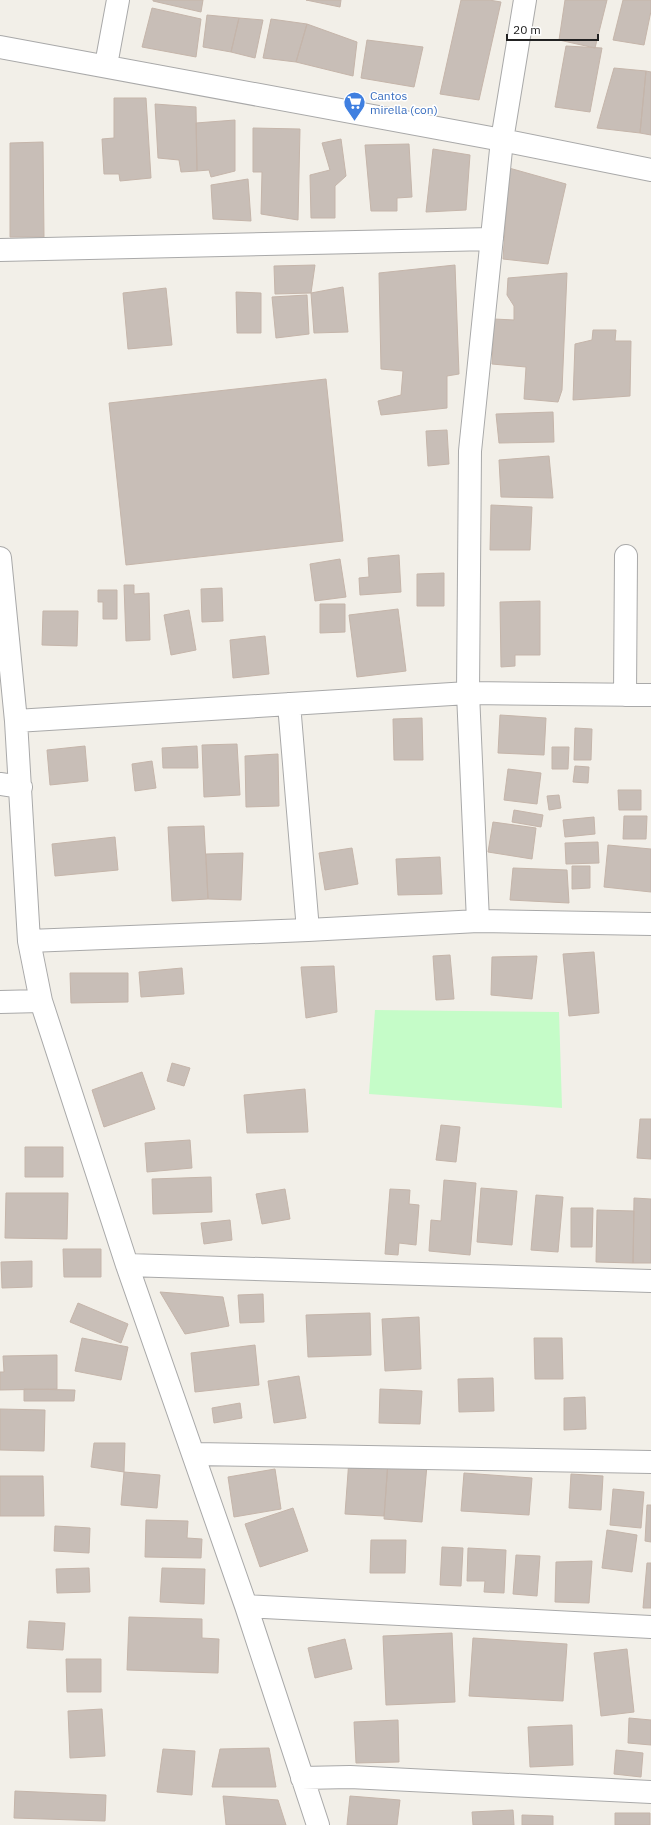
<svg xmlns="http://www.w3.org/2000/svg" width="651" height="1825" viewBox="0 0 651 1825" font-family="'IBM Plex Sans',sans-serif">
  <style>
    .park { fill: #c5fcc8 }
    .building { fill: #c8beb7; stroke: #c5b5aa }
    .lines { fill: none; stroke-linecap: round; stroke-linejoin: round }
    .minor-casing { stroke: #a9a9a9; stroke-width: 24 }
    .minor { stroke: #fff; stroke-width: 22 }
    .labels { text-anchor: middle; dominant-baseline: central; stroke-width: 3; stroke-linejoin: round; paint-order: stroke }
    .shop-label { font-size: 12px; fill: #366cbe; stroke: #fff; text-anchor: start }
  </style>
  <rect width="100%" height="100%" fill="#f2efe8"/>
  <path class="park" d="M375,1010L559,1012L562,1108L369,1094Z"/>
  <path class="building" d="M153,0H203L201,12L153,1Z
    M306,0H341L340,7Z
    M461,0H489L501,2L479,100L440,94Z
    M565,0H607L595,48L559,40Z
    M623,0H651V11L644,45L613,40Z
    M152,8L201,19L196,57L142,47Z
    M207,15L239,18L231,52L203,47Z
    M239,18L263,20L255,58L231,52Z
    M271,19L307,24L296,62L263,58Z
    M307,24L357,42L353,76L296,62Z
    M367,40L423,47L414,87L361,78Z
    M566,46L602,48L590,112L555,107Z
    M614,68L646,71L640,133L597,128Z
    M646,71L651,72V135L640,133Z
    M114,98H146L151,178L120,181L119,174H104L102,139L114,138Z
    M155,104L196,107L197,171L181,172L179,160L158,158Z
    M235,120V171L211,177L209,170L197,171L196,123Z
    M253,128L300,129L298,220L261,214L262,172H253Z
    M341,139L346,176L335,186V218H311L310,175L330,170L322,143Z
    M43,142L44,237H10V143Z
    M409,144L412,197L397,198V211H371L365,145Z
    M433,149L470,155L466,210L426,212Z
    M509,168L566,184L548,264L503,259Z
    M248,179L251,221L213,219L211,185Z
    M315,265L311,293L275,294L274,266Z
    M455,265L459,374L447,376V408L381,415L378,401L401,395L403,371L381,369L379,273Z
    M567,273L562,390L558,402L524,399L526,367L492,364L494,319L514,320V306L507,295L508,278Z
    M343,287L348,332L314,333L311,293Z
    M166,288L172,345L128,349L123,293Z
    M236,292L261,293V333H237Z
    M307,295L309,334L276,338L272,297Z
    M593,330H616L615,341H631L630,396L573,400L575,344L592,340Z
    M326,379L343,541L126,565L109,403Z
    M553,412L554,442L499,443L496,414Z
    M447,430L449,464L428,466L426,431Z
    M549,456L553,498L501,497L499,460Z
    M491,505L532,507L530,550H490Z
    M399,555L401,592L360,595L359,578L369,577L368,558Z
    M340,559L346,597L315,601L310,564Z
    M444,573V606H417V574Z
    M124,585H134V594L149,593L150,640L126,641Z
    M222,588L223,621L202,622L201,589Z
    M98,590H117V619H103V602H98Z
    M540,601V655H515V666L501,667L500,602Z
    M320,604H345V632L320,633Z
    M398,609L406,671L357,677L349,615Z
    M189,610L196,650L171,655L164,615Z
    M43,611H78L77,646L42,645Z
    M265,636L269,674L233,678L230,640Z
    M500,715L546,718L544,755L498,753Z
    M422,718L423,760H394L393,719Z
    M575,728L592,729L591,760H574Z
    M237,744L240,795L204,797L202,745Z
    M85,746L88,781L50,785L47,750Z
    M197,746L198,768H163L162,748Z
    M552,747H569L568,769H552Z
    M278,754L279,806L246,807L245,756Z
    M152,761L156,788L135,791L132,764Z
    M575,766L589,767L588,783L573,782Z
    M508,769L541,773L537,804L504,800Z
    M618,790H641V810H619Z
    M559,795L561,808L549,810L547,796Z
    M514,810L543,815L541,827L512,822Z
    M624,816H647L646,839H623Z
    M594,817L595,834L565,837L563,820Z
    M493,822L536,828L532,859L488,852Z
    M204,826L208,899L172,901L168,827Z
    M115,837L118,870L55,876L52,844Z
    M598,842L599,863L566,864L565,843Z
    M608,845L651,849V892L604,887Z
    M352,848L358,884L325,890L319,853Z
    M243,853L241,900L208,899L206,854Z
    M440,857L442,894L398,895L396,859Z
    M572,866H590V888L572,889Z
    M513,868L567,870L569,903L510,900Z
    M594,952L599,1013L569,1016L563,954Z
    M450,955L454,999L436,1000L433,956Z
    M537,956L532,999L491,995L492,957Z
    M334,966L337,1012L306,1018L301,967Z
    M182,968L184,994L141,997L139,972Z
    M70,973H128V1002L71,1003Z
    M172,1063L190,1068L184,1086L167,1081Z
    M142,1072L155,1109L104,1127L92,1090Z
    M305,1089L308,1132L247,1133L244,1095Z
    M640,1119H651V1159L637,1158Z
    M441,1125L460,1127L456,1162L436,1160Z
    M190,1140L192,1168L147,1172L145,1143Z
    M25,1147H63V1177H25Z
    M211,1177L212,1212L153,1214L152,1179Z
    M444,1180L476,1183L470,1255L429,1251L431,1220L441,1221Z
    M481,1188L517,1191L512,1245L477,1242Z
    M285,1189L290,1219L262,1224L256,1194Z
    M390,1189L410,1190L409,1204L419,1205L416,1245L399,1243L398,1255L385,1254Z
    M6,1193H68L67,1239L5,1238Z
    M536,1195L563,1197L558,1252L531,1250Z
    M634,1198L651,1199V1263H633Z
    M571,1208H593L592,1247H571Z
    M597,1210L634,1211L633,1263L596,1262Z
    M230,1220L232,1240L204,1244L201,1223Z
    M63,1249H101V1277H64Z
    M32,1261V1287L2,1288L1,1262Z
    M160,1292L223,1297L229,1326L185,1334Z
    M263,1294L264,1322L240,1323L238,1295Z
    M78,1303L128,1324L121,1343L70,1322Z
    M370,1313L371,1355L308,1357L306,1315Z
    M419,1317L421,1369L385,1371L382,1319Z
    M82,1338L128,1347L121,1380L75,1371Z
    M534,1338H562L563,1379H535Z
    M255,1345L259,1385L195,1392L191,1353Z
    M57,1355V1389L0,1390V1372H4L3,1356Z
    M299,1376L306,1418L274,1423L268,1381Z
    M493,1378L494,1411L459,1412L458,1379Z
    M24,1389L75,1390L74,1401H24Z
    M380,1389L422,1391L420,1424L379,1423Z
    M585,1397L586,1429L564,1430V1398Z
    M240,1403L242,1418L214,1423L212,1408Z
    M0,1409L45,1410L44,1451L0,1450Z
    M94,1443H125L124,1472L91,1467Z
    M349,1459L388,1462L384,1516L345,1514Z
    M388,1462L427,1465L422,1522L384,1519Z
    M275,1469L281,1509L234,1517L228,1477Z
    M124,1472L160,1475L157,1508L121,1505Z
    M464,1473L532,1478L529,1515L461,1511Z
    M571,1474L603,1476L601,1510L569,1508Z
    M0,1476H43L44,1516H0Z
    M613,1489L644,1492L641,1528L610,1525Z
    M647,1505H651V1542L645,1541Z
    M293,1508L308,1551L260,1567L245,1524Z
    M146,1520L188,1521L187,1538L202,1539L201,1558L145,1557Z
    M55,1526L90,1528L89,1553L54,1551Z
    M607,1530L637,1535L632,1572L602,1568Z
    M371,1540H406L405,1573H370Z
    M442,1547L463,1548L461,1586L440,1585Z
    M468,1548L506,1550L504,1593L484,1592L485,1581H467Z
    M516,1555L540,1556L537,1596L513,1594Z
    M592,1561L589,1603L555,1602L556,1562Z
    M647,1563H651V1608H643Z
    M89,1568L90,1592L57,1593L56,1569Z
    M162,1568L205,1569L204,1604L160,1602Z
    M129,1617L202,1619V1638L219,1639L218,1673L127,1670Z
    M29,1621L65,1623L63,1650L27,1648Z
    M452,1633L455,1702L386,1705L383,1636Z
    M473,1638L567,1644L563,1701L469,1696Z
    M345,1639L352,1669L315,1678L308,1648Z
    M627,1649L634,1712L601,1716L594,1653Z
    M66,1659H101V1692H67Z
    M102,1709L105,1756L70,1758L68,1711Z
    M629,1718L651,1720V1745L628,1743Z
    M398,1720L399,1762L356,1763L354,1722Z
    M572,1725L573,1765L530,1767L528,1727Z
    M269,1748L276,1787H212L220,1749Z
    M163,1749L195,1751L192,1795L157,1792Z
    M616,1750L643,1753L641,1777L614,1774Z
    M15,1791L106,1795L105,1821L14,1818Z
    M223,1796L278,1800L286,1825H226Z
    M350,1796L400,1800L397,1825H347Z
    M513,1810L514,1825H473L472,1812Z
    M615,1813H650V1825H615Z
    M522,1815L553,1816V1825H522Z"/>
  <g class="lines">
    <defs>
      <path id="minor" d="M0,47L502,140L651,170
        M106,65L118,0
        M0,250L492,239
        M0,558L16,721L29,941L41,1001L127,1265L246,1606L318,1825
        M625,695L626,556
        M289,704L308,930
        M16,721L468,693L651,695
        M0,784L21,787
        M478,921L468,693L470,451L502,140L525,0
        M29,941L308,930L478,921L651,924
        M0,1002L41,1001
        M127,1265L651,1281
        M194,1454L651,1462
        M246,1606L651,1627
        M302,1778L350,1777L651,1792"/>
    </defs>
    <use href="#minor" class="minor-casing"/>
    <use href="#minor" class="minor"/>
  </g>
  <defs>
    <symbol id="supermarket-pin" viewBox="-11 -11 22 30"><path d="M0 17L-7.5 6A9.5 9.5 0 1 1 7.5 6Z" fill="#3f7fe0" stroke="#fff"/><path d="M-6-5.5h2.5l.6 2H6L4.5 2H-2.5L-4.4-4H-6ZM-1.5 3.2a1.3 1.3 0 1 0 .1 0ZM3 3.2a1.3 1.3 0 1 0 .1 0Z" fill="#fff"/></symbol>
  </defs>
  <g fill-rule="evenodd">
    <use href="#supermarket-pin" x="342" y="90" width="25" height="34"/>
  </g>
  <g class="labels">
    <g class="shop-label">
      <text x="370" y="95">Cantos<tspan x="370" dy="14">mirella (con)</tspan></text>
    </g>
  </g>
  <path d="M507 34v6h91v-6" fill="none" stroke="#222222" stroke-width="2"/>
  <text x="513" y="34" font-size="12" fill="#222222" stroke="#ffffff" stroke-width="3" paint-order="stroke">20 m</text>
</svg>
